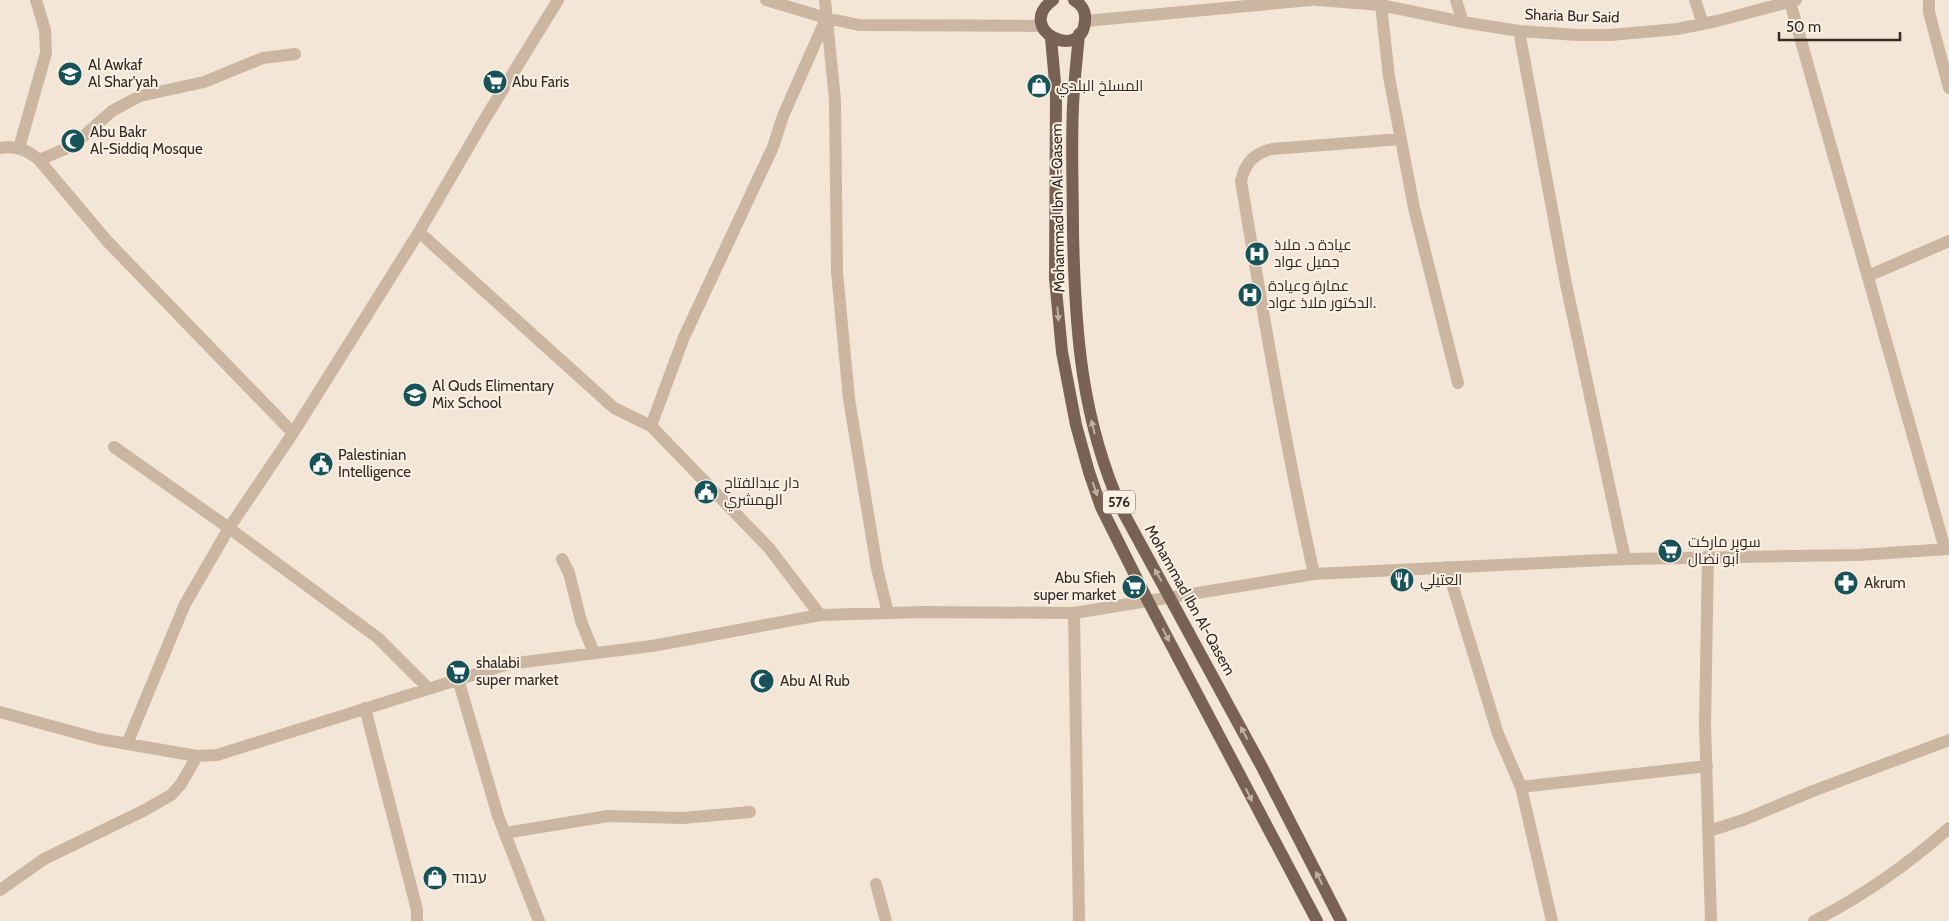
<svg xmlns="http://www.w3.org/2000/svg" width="1949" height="921" viewBox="0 0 1949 921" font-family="Cabin,Cairo,'Noto Sans Hebrew',sans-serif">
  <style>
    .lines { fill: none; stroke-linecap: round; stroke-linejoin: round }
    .minor { stroke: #cbb6a2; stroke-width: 12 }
    .primary { stroke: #786254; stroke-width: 12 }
    .oneway { fill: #c0b0a3 }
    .labels { text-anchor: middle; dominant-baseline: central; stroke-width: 4; stroke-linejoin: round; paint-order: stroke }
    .shield { fill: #faf0e3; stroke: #70655e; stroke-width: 1 }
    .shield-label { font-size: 14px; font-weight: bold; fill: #352a25 }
    .street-label { font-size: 15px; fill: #352a25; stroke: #faf0e3 }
    .poi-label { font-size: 15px; fill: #352a25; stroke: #faf0e3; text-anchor: start }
  </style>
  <rect width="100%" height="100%" fill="#f3e6d6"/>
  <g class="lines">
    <path class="minor" d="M766,0L826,18L859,25L1042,26
      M825,0L835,100L837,272L849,399L877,568L888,613
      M1317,0L1381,5L1463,22L1519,31L1577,35H1610L1677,29L1717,21L1796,0
      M1456,0L1463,22
      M1695,0L1703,24
      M1929,0V12L1949,88
      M1790,2L1945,549
      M1381,5L1389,77L1414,208L1458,383
      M1085,21L1311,0
      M1519,31L1566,284L1625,559
      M0,148C15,145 28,150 39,160L108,242L293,433
      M19,148L46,53L45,30L36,0
      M39,160L65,149L77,142L112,111L140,96L204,82L263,58L295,54
      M419,232L614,408L651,426L769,548L820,615
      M1868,276L1949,241
      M651,426L684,337L773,147L783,116L825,21
      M114,447L229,528L378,638L428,688
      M1708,556L1705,724L1711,921
      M562,559L569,573L581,621L594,653
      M1447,567L1498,734L1521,787L1552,921
      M1314,574C1285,444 1263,313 1241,181C1245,163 1254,153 1272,149L1401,139
      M1074,613L1079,921
      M458,679L498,816L539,921
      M365,708L417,910V921
      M0,712L99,739L197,756L217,755L508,664L652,646L820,615L923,612L1074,613L1314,574L1625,559L1858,555L1949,549
      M127,744L185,604L229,528L293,433L419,232L486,117L558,0
      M1521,787L1707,766
      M1709,831L1743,820L1813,791L1949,740
      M505,833L608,816L683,818L750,812
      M876,884L886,921
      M0,890L44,859L143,811L171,795L181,784L197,756
      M1814,921C1863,896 1907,865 1949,828"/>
    <path class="primary" d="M1053,0C1013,29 1083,64 1085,20C1086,11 1081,4 1074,0
      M1079,34C1077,58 1074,82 1073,106C1071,148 1073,190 1073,232C1075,331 1081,418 1122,510L1263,769L1341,921
      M1051,38L1056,94L1055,279L1062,352L1076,425L1089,472L1101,507L1148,601L1317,921"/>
  </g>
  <defs><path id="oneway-solid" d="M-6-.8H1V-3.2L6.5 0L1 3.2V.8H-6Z" transform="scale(1.25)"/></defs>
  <g class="oneway">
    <use href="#oneway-solid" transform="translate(1058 314) rotate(85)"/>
    <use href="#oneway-solid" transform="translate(1093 427) rotate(-104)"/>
    <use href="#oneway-solid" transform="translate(1095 489) rotate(71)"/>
    <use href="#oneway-solid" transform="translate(1158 575) rotate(-119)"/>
    <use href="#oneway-solid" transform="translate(1166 635) rotate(63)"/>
    <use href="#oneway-solid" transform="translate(1244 733) rotate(-118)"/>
    <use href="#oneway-solid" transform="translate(1249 795) rotate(63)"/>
    <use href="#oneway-solid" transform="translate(1319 878) rotate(-117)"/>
  </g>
  <defs>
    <symbol id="school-disc" viewBox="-11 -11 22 22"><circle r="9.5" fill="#185359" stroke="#faf0e3"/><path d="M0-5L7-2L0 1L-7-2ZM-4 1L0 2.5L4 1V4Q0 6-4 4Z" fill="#fff"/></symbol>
    <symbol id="supermarket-disc" viewBox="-11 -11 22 22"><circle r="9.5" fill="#185359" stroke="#faf0e3"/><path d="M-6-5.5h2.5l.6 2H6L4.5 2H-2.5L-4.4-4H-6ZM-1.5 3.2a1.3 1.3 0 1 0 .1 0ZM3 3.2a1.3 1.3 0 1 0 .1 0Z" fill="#fff"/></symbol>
    <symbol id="shop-disc" viewBox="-11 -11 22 22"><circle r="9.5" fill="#185359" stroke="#faf0e3"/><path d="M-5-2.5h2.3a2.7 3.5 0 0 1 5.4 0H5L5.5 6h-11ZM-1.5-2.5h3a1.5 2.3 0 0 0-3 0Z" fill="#fff"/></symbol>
    <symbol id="mosque-disc" viewBox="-11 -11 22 22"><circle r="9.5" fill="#185359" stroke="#faf0e3"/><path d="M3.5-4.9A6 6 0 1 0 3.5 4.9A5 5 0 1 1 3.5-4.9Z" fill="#fff"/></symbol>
    <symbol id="hospital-disc" viewBox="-11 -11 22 22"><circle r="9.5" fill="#185359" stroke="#faf0e3"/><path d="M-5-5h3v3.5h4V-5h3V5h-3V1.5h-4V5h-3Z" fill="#fff"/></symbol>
    <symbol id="civic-disc" viewBox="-11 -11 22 22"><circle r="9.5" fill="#185359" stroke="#faf0e3"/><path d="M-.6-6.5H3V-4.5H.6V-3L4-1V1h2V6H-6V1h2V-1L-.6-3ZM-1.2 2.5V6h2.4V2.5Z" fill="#fff"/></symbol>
    <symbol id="restaurant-disc" viewBox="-11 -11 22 22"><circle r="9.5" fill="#185359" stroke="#faf0e3"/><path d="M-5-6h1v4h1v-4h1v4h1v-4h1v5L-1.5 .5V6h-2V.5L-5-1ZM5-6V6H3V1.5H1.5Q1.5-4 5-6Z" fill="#fff"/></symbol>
    <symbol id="pharmacy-disc" viewBox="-11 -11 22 22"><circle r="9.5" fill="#185359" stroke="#faf0e3"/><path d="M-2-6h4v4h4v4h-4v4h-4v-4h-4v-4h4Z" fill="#fff"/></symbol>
  </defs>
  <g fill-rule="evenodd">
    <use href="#school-disc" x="56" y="60" width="28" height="28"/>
    <use href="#supermarket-disc" x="481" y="68" width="28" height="28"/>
    <use href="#shop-disc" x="1025" y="72" width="28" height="28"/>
    <use href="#mosque-disc" x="59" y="127" width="28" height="28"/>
    <use href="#hospital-disc" x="1243" y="240" width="28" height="28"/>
    <use href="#hospital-disc" x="1236" y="281" width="28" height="28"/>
    <use href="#school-disc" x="401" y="381" width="28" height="28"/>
    <use href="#civic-disc" x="307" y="450" width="28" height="28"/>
    <use href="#civic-disc" x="692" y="478" width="28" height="28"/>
    <use href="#supermarket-disc" x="1656" y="537" width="28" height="28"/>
    <use href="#restaurant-disc" x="1388" y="566" width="28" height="28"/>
    <use href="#pharmacy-disc" x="1832" y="569" width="28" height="28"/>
    <use href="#supermarket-disc" x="1120" y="573" width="28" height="28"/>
    <use href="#supermarket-disc" x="444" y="658" width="28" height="28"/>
    <use href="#mosque-disc" x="748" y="667" width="28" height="28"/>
    <use href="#shop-disc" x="421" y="864" width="28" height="28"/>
  </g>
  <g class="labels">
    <rect class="shield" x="1103" y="490.5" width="32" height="23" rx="4"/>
    <g class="shield-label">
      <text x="1119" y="502">576</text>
    </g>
    <g class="street-label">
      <text transform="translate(1572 16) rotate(2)">Sharia Bur Said</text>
      <text transform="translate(1058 208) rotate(-91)">Mohammad Ibn Al-Qasem</text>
      <text transform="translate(1190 600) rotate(61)">Mohammad Ibn Al-Qasem</text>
    </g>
    <g class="poi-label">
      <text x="88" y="65">Al Awkaf<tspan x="88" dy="17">Al Shar'yah</tspan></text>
      <text x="512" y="82">Abu Faris</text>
      <text x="1056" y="86">المسلخ البلدي</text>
      <text x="90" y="132">Abu Bakr<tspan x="90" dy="17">Al-Siddiq Mosque</tspan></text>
      <text x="1274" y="245">عيادة د. ملاذ<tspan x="1274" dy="17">جميل عواد</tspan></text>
      <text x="1268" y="286">عمارة وعيادة<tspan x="1268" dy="17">الدكتور ملاذ عواد.</tspan></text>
      <text x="432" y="386">Al Quds Elimentary<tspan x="432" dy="17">Mix School</tspan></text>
      <text x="338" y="455">Palestinian<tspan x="338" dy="17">Intelligence</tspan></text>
      <text x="724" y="483">دار عبدالفتاح<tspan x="724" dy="17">الهمشري</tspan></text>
      <text x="1688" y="542">سوبر ماركت<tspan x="1688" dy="17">أبو نضال</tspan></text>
      <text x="1116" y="578" text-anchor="end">Abu Sfieh<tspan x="1116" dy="17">super market</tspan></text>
      <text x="1420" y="580">العتيلي</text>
      <text x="1864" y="583">Akrum</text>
      <text x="476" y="663">shalabi<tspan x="476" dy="17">super market</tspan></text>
      <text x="780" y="681">Abu Al Rub</text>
      <text x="452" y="878">עבווד</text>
    </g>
  </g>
  <path d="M1779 32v8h121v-8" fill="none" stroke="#352a25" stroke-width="2.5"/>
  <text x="1786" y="32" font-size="15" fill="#352a25" stroke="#faf0e3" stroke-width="4" paint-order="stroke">50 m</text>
</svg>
